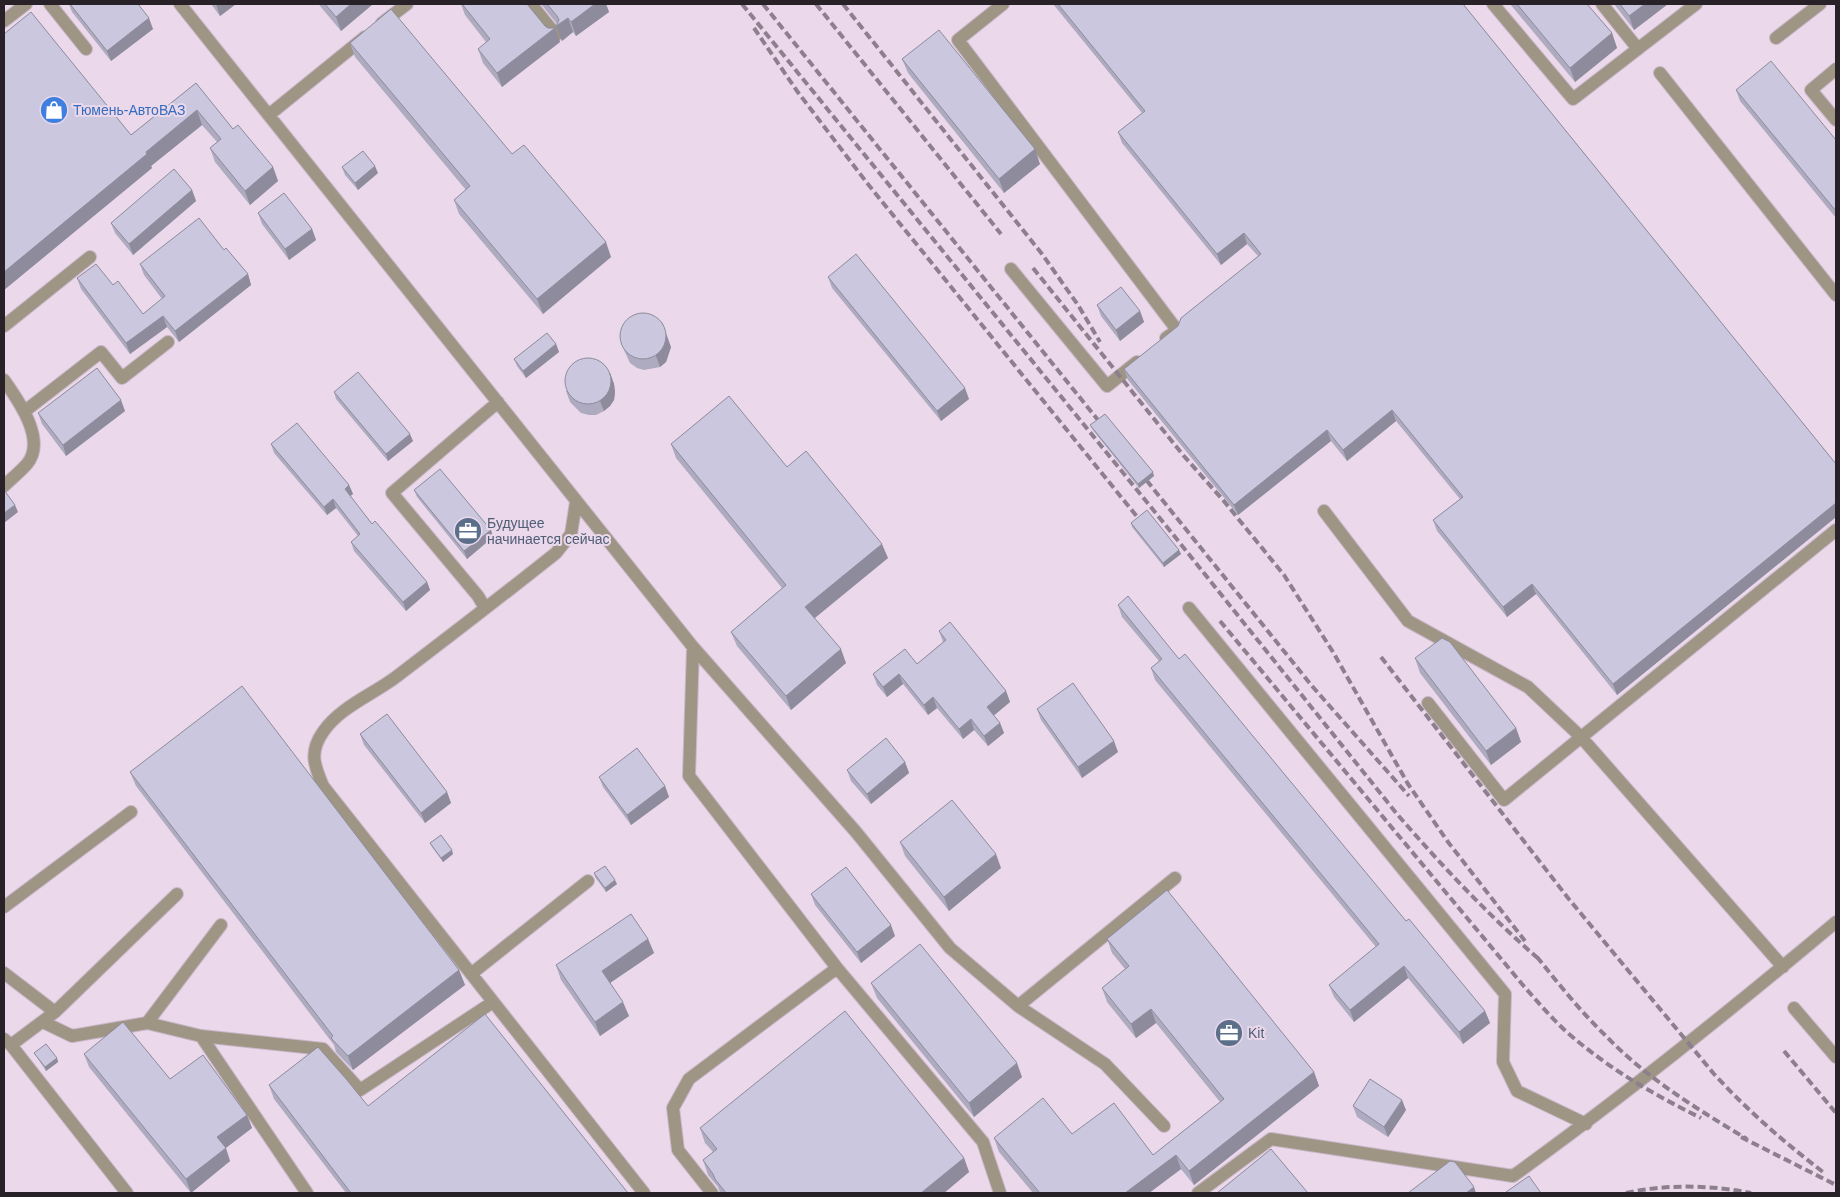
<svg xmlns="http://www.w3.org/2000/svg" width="1840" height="1197" viewBox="0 0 1840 1197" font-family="Arial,sans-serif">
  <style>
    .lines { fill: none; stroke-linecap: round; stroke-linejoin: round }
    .minor-casing { stroke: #c8b7c8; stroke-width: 14 }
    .minor { stroke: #9e9584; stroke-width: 12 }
    .rail { stroke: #8d7f8d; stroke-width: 4; stroke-dasharray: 8 4; stroke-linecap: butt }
    .wall { fill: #aeabc0 }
    .shaded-wall { fill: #8d8b9c }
    .building { fill: #cac7df; stroke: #8d8b9c }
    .labels { text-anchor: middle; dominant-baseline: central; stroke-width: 4; stroke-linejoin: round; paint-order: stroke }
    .shop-label { font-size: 14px; fill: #366cbe; stroke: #ebd8eb; text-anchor: start }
    .service-label { font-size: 14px; fill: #4e5e75; stroke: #ebd8eb; text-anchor: start }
  </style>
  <rect width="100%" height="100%" fill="#ebd8eb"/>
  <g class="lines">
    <defs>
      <path id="minor" d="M50,4L86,49
        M180,4L693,647L689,776L837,968L983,1142L1000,1193
        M531,4L556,35
        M1003,4L958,40L1177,330L1166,338
        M1493,4L1573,99L1696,4
        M1602,4L1638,49
        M4,21L26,4
        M382,23L407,4
        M1776,38L1820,4
        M1836,69L1811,90L1836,120
        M1660,73L1836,295
        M270,114L365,37
        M1011,269L1107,386L1137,362
        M4,326L90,257
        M4,380C18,400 47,440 27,464C20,472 11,479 4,486
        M25,411L101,352L122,378L168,342
        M576,502L571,534L556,553C503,595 450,636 396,677C372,695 340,707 323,732C309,752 314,765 323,786L644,1193
        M1324,511L1408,621L1528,687L1581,737L1783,967
        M485,608L478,596L392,493L498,402
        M1189,608L1505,994L1503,1062L1517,1091L1586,1124
        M693,647L856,832L950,948L1018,1006L1105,1064L1164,1126
        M1428,703L1504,800L1836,530
        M4,907L131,812
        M4,973L55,1012L11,1045
        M471,974L588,881
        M1018,1006L1175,878
        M1794,1008L1836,1057
        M55,1012L177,894
        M43,1022L72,1036L147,1023L221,925
        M147,1023L201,1036L307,1193
        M201,1036L323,1049L360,1090L493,1002
        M4,1039L11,1045L127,1193
        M712,1193L678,1150L673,1108L689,1079L837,968
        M1198,1193L1271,1139L1513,1176C1624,1096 1731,1010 1836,922"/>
    </defs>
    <use href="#minor" class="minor-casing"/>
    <use href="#minor" class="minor"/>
    <path class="rail" d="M742,4L1163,522L1397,814C1442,866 1489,916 1541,961
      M763,4L1106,430
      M816,4L1001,234
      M843,4L1042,254L1078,305L1100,342
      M754,28L797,91L867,183L1147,529
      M1033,268L1183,455L1223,500L1284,575L1333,652L1408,784L1448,842L1525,941
      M1139,471L1312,686L1409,796
      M1220,621L1522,984C1537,1001 1552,1019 1569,1034C1611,1070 1651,1093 1701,1118
      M1381,657L1568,898L1714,1074C1748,1111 1784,1142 1823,1172
      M1537,957C1558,983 1581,1012 1605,1035C1646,1078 1697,1109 1747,1139
      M1784,1051L1836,1113
      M1741,1137L1836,1185
      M1626,1193C1666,1184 1711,1185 1751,1193"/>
  </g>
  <path class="wall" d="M69,4H138L153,29L111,61L72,12Z
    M211,4H236L220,16Z
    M319,4H373L341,31L320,6Z
    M461,4H527L545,26L560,42L502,87L483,63L478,49L486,42L465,15Z
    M541,4H606L609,12L576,36L573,32L562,41L557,24Z
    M1053,4H1463L1836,464V517L1617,695L1536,594L1507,617L1437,531L1433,520L1460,499L1396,421L1347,461L1331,441L1238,515L1128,380L1124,369L1178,326L1258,256L1247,244L1221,265L1122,143L1118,132L1142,113Z
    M1510,4H1587L1612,33L1617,48L1575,82Z
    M1614,4H1668L1634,30Z
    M4,34L131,135L196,83L233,129L273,167L278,181L250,205L215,162L210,148L217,142L202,125L151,166L152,168L4,290Z
    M350,43L611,257L543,314L459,214L454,200L466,190L355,57Z
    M902,59L1040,164L1004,193L908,73Z
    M1736,90L1836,140V218L1740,101Z
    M342,167L378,173L358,190L345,175Z
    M192,190L196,201L133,255L115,233L111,223Z
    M258,213L312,229L316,240L289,260L262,224Z
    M224,250L248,274L251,285L179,342L167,327L130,354L81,289L77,278L113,285L143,314L162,299L144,275L140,264Z
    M828,277L969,399L941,421L832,288Z
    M1097,305L1140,311L1144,322L1120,341L1101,316Z
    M620,339L671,347L666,362L660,367L644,370L637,368L630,363L624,350Z
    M556,344L559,352L526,378L517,366L514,359Z
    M610,373L614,384L615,392L614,400L610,406L604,411L596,415H589L581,413L570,402L566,391Z
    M334,392L413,441L388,461L336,399Z
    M125,411L66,456L42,424L38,413Z
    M1090,425L1154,476L1139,488L1092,429Z
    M271,444L349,485L353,494L350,496L372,524L427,582L430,590L406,611L354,551L351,542L358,536L336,508L327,515L274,453Z
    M671,444L787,467L888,558L814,618L846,663L791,710L737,646L731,632L782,588L676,458Z
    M414,490L491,530L493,537L467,559L417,497Z
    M1131,523L1179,550L1181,554L1164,567L1132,527Z
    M1118,605L1179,659L1406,921L1485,1011L1490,1023L1463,1044L1408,978L1354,1022L1334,997L1329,985L1376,947L1155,680L1151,668L1159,661L1122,617Z
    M939,631L1006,691L1010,702L993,715L1000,723L1004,733L988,746L974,730L963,739L937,708L928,715L903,684L887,697L877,685L873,674L917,664L943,642Z
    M1415,658L1516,728L1521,742L1491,765L1420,673Z
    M1037,709L1118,752L1082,778L1041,720Z
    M360,734L447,792L451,803L425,823L364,745Z
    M905,762L909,773L871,804L851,781L847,770Z
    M130,772L459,970L465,985L353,1070L336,1052L334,1045L136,786Z
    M599,777L665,786L669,797L631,825L603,787Z
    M900,842L1001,868L949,911L905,856Z
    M430,843L453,854L443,862L432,847Z
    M594,873L617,884L606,892L595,877Z
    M811,894L895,936L861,963L815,905Z
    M648,939L654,953L610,983L629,1016L600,1036L561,980L556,965Z
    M1107,939L1314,1072L1319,1086L1194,1185L1181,1169L1149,1193H1033L999,1152L994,1138L1072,1134L1153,1155L1220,1102L1156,1023L1136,1038L1107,1002L1102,988L1125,969L1112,953Z
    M871,983L1022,1077L974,1117L877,998Z
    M34,1053L57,1058L58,1062L46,1071Z
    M84,1054L170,1079L247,1115L252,1128L225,1148L230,1161L191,1193L89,1067Z
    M269,1085L368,1106L628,1193H346L274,1099Z
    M1353,1106L1406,1110L1388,1137L1357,1117Z
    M700,1128L964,1158L969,1172L944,1193H720L718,1187L708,1175L703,1160L713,1152L705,1143Z"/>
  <path class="shaded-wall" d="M216,4H236L220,16Z
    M351,4H373L341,31L336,17Z
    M595,4H606L609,12L576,36L571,22Z
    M1645,4H1668L1634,30L1629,16Z
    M149,18L153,29L111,61L107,51Z
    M568,18L573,32L562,41L556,26Z
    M555,28L560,42L502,87L497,73Z
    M1612,33L1617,48L1575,82L1570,68Z
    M197,110L202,125L151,166L152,168L4,290V272L146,152Z
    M1035,149L1040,164L1004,193L999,179Z
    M375,166L378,173L358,190L355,183Z
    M273,167L278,181L250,205L245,191Z
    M192,190L196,201L133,255L129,244Z
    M312,229L316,240L289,260L285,249Z
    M1244,233L1247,244L1221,265L1217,254Z
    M606,242L611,257L543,314L537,299Z
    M248,274L251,285L179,342L175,331Z
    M1140,311L1144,322L1120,341L1116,330Z
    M163,316L167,327L130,354L126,343Z
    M662,322L671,347L666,362L660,367L656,356Z
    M556,344L559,352L526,378L523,371Z
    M610,373L614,384L615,392L614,400L610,406L604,411L600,401Z
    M965,388L969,399L941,421L937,411Z
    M121,400L125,411L66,456L63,445Z
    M1392,410L1396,421L1347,461L1343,450Z
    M1327,430L1331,441L1238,515L1234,505Z
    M410,434L413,441L388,461L386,454Z
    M1153,472L1154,476L1139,488L1138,484Z
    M349,485L353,494L348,498L345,489Z
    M333,499L336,508L327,515L324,507Z
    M1836,503V517L1617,695L1613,684Z
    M15,505L18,512L4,523V513Z
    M491,530L493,537L467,559L464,551Z
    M882,544L888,558L810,622L805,607Z
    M1179,550L1181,554L1164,567L1163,563Z
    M427,582L430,590L406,611L403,602Z
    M1532,584L1536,594L1507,617L1503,607Z
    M841,649L846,663L791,710L786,696Z
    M899,674L903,684L887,697L883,687Z
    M1006,691L1010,702L991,718L987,707Z
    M933,697L937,708L928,715L924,705Z
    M971,719L974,730L963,739L959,729Z
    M1000,723L1004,733L988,746L984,736Z
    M1516,728L1521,742L1491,765L1486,751Z
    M1114,741L1118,752L1082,778L1078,767Z
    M905,762L909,773L871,804L867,794Z
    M665,786L669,797L631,825L627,815Z
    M447,792L451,803L425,823L421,813Z
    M452,850L453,854L443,862L441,858Z
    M996,854L1001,868L949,911L944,897Z
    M615,880L617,884L606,892L605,888Z
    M891,925L895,936L861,963L857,952Z
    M648,939L654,953L607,985L602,971Z
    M1404,966L1408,978L1354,1022L1350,1010Z
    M459,970L465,985L353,1070L348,1056Z
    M623,1002L629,1016L600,1036L595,1022Z
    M1151,1009L1156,1023L1136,1038L1131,1024Z
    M1485,1011L1490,1023L1463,1044L1459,1032Z
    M57,1058L58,1062L46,1071L45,1067Z
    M1017,1063L1022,1077L974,1117L969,1103Z
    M1314,1072L1319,1086L1194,1185L1189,1171Z
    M1402,1100L1406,1110L1388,1137L1384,1127Z
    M247,1115L252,1128L222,1151L217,1137Z
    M226,1148L230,1161L191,1193L186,1179Z
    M1176,1155L1181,1169L1149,1193H1125Z
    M964,1158L969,1172L944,1193H921Z
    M1474,1187L1476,1193H1466Z"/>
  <path class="building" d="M70,4H138L149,18L107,51Z
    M325,4H351L336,17Z
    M462,4H527L545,26L548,28H555L497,73L478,49L490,39Z
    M547,4H595L571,22L568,18L556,26L559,20L557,16Z
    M1058,4H1463L1836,464V503L1613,684L1532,584L1503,607L1433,520L1463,497L1392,410L1343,450L1327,430L1234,505L1124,369L1178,326L1181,318L1261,254L1244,233L1217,254L1118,132L1145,111Z
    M1517,4H1587L1612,33L1570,68Z
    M1620,4H1645L1629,16Z
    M391,9L512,154L524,145L606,242L537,299L454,200L470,186L350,43Z
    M31,12L131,135L196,83L233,129L238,125L273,167L245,191L210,148L221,139L197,110L146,152L147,154L4,272V34Z
    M939,30L1035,149L999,179L902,59Z
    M1771,61L1836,140V211L1736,90Z
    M363,151L375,166L355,183L342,167Z
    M174,169L192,190L129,244L111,223Z
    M284,193L312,229L285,249L258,213Z
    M199,218L224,250L226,248L248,274L175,331L163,316L126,343L77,278L96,264L113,285L118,281L143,314L165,296L140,264Z
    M856,254L965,388L937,411L828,277Z
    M1121,287L1140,311L1116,330L1097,305Z
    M620 336a23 23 0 1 1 46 0a23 23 0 1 1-46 0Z
    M547,333L556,344L523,371L514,359Z
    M565 381a23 23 0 1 1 46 0a23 23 0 1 1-46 0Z
    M97,368L121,400L63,445L38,413Z
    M358,372L410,434L386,454L334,392Z
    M729,396L787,467L806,451L882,544L805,607L841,649L786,696L731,632L786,585L671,444Z
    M1105,414L1153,472L1138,484L1090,425Z
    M297,423L349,485L345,489L372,524L375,521L427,582L403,602L351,542L360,534L333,499L324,507L271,444Z
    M440,469L491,530L464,551L414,490Z
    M4,490L15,505L4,513Z
    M1147,510L1179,550L1163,563L1131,523Z
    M1128,596L1179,659L1185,654L1406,921L1409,919L1485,1011L1459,1032L1404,966L1350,1010L1329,985L1379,944L1151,668L1162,659L1118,605Z
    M950,622L1006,691L987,707L1000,723L984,736L971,719L959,729L933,697L924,705L899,674L883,687L873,674L905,649L917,664L946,640L939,631Z
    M1442,638L1450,642L1516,728L1486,751L1415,658Z
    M1073,683L1114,741L1078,767L1037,709Z
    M242,686L459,970L348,1056L331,1038L333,1036L130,772Z
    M387,714L447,792L421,813L360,734Z
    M886,738L905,762L867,794L847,770Z
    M637,748L665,786L627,815L599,777Z
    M952,800L996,854L944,897L900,842Z
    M441,835L452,850L441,858L430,843Z
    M605,866L615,880L605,888L594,873Z
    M846,867L891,925L857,952L811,894Z
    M1167,890L1314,1072L1189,1171L1176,1155L1125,1193H1040L994,1138L1043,1098L1072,1134L1114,1103L1153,1155L1224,1099L1151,1009L1131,1024L1102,988L1129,966L1107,939Z
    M631,914L648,939L602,971L623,1002L595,1022L556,965Z
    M920,944L1017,1063L969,1103L871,983Z
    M845,1011L964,1158L921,1193H726L715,1179L713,1174L703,1160L717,1149L700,1128Z
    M485,1014L628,1193H351L269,1085L318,1047L347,1080L368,1106Z
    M123,1022L170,1079L203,1055L247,1115L217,1137L226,1148L186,1179L84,1054Z
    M46,1044L57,1058L45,1067L34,1053Z
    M1370,1079L1402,1100L1384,1127L1353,1106Z
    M1271,1149L1308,1193H1217Z
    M1450,1161L1455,1162L1474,1187L1466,1193H1408Z
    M1529,1176L1541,1193H1507L1506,1192Z"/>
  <defs>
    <symbol id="shop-disc" viewBox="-11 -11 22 22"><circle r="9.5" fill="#3f7fe0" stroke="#ebd8eb"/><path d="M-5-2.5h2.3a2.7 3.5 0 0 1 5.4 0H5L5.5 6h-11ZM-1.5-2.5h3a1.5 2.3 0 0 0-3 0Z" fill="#fff"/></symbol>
    <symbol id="office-disc" viewBox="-11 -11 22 22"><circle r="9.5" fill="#5c6f8a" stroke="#ebd8eb"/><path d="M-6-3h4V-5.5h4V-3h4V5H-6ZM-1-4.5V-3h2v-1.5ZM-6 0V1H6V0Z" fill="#fff"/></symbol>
  </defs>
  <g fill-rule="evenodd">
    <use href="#shop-disc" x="38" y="94" width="32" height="32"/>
    <use href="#office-disc" x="452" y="515" width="32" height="32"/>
    <use href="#office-disc" x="1213" y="1017" width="32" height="32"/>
  </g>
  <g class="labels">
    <g class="shop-label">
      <text x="73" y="110">Тюмень-АвтоВАЗ</text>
    </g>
    <g class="service-label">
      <text x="487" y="523">Будущее<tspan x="487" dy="16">начинается сейчас</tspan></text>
      <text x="1248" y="1033">Kit</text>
    </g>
  </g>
  <rect width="1840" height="1197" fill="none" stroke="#282128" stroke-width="10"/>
</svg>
